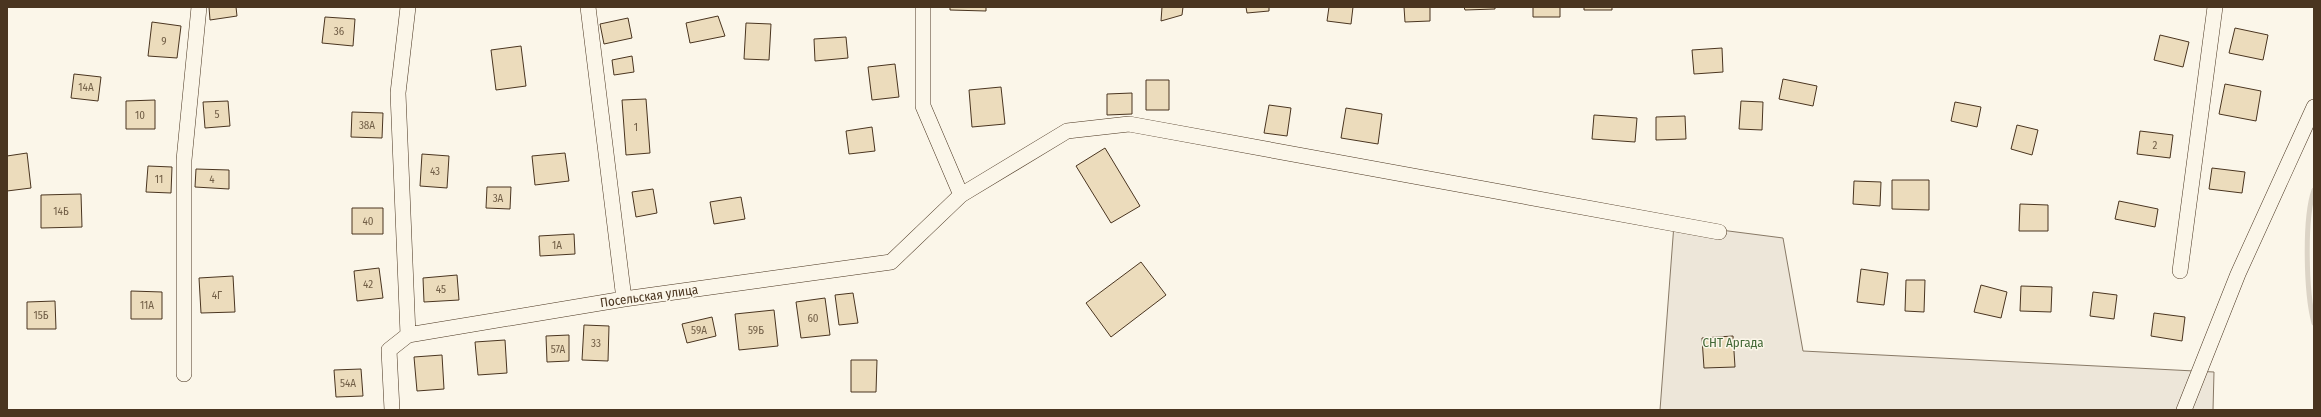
<svg xmlns="http://www.w3.org/2000/svg" width="2321" height="417" viewBox="0 0 2321 417" font-family="'Fira Sans Condensed',sans-serif">
  <style>
    .green { fill: #ede6d9; stroke: #887966 }
    .lines { fill: none; stroke-linecap: round; stroke-linejoin: round }
    .stream { stroke: #dcd4c6; stroke-width: 5 }
    .building { fill: #ecdcbc; stroke: #4a3520 }
    .street-casing { stroke: #4a3520; stroke-width: 16 }
    .street { stroke: #fbf6e9; stroke-width: 15 }
    .labels { text-anchor: middle; dominant-baseline: central; stroke-width: 3; stroke-linejoin: round; paint-order: stroke }
    .number-label { font-size: 11px; fill: #725f47 }
    .street-label { font-size: 13px; fill: #4a3520; stroke: #fbf6e9 }
    .park-label { font-size: 13px; fill: #436837; stroke: #fbf6e9 }
  </style>
  <rect width="100%" height="100%" fill="#fbf6e9"/>
  <path class="green" d="M1674,224L1783,238L1803,351L2214,372L2213,410H1660Z"/>
  <g class="lines">
    <path class="stream" d="M2314,190C2304,219 2306,293 2314,323"/>
  </g>
  <path class="building" d="M209,7H236L237,16L210,20Z
    M950,7H986V11L950,10Z
    M1162,7H1183L1182,15L1161,21Z
    M1246,7H1269V11L1247,13Z
    M1329,7H1353L1351,24L1327,21Z
    M1404,7H1430V21L1405,22Z
    M1464,7H1495V9L1465,10Z
    M1533,7H1560V17H1533Z
    M1584,7H1612V10H1584Z
    M718,16L725,36L690,43L686,23Z
    M325,17L355,19L353,46L322,43Z
    M628,18L632,38L604,44L600,24Z
    M152,22L181,26L177,58L148,56Z
    M746,23L771,24L769,60L744,59Z
    M2235,28L2268,35L2263,60L2229,53Z
    M2160,35L2189,42L2183,67L2154,60Z
    M846,37L848,58L815,61L814,39Z
    M521,46L526,86L496,90L491,50Z
    M1722,48L1723,72L1694,74L1692,50Z
    M632,56L634,72L614,75L612,60Z
    M895,64L899,97L872,100L868,67Z
    M74,74L101,77L98,101L71,98Z
    M1783,79L1817,86L1813,106L1779,99Z
    M1146,80H1169V110H1146Z
    M2225,84L2261,91L2256,121L2219,114Z
    M1001,87L1005,124L972,127L969,90Z
    M1132,93V114L1107,115V94Z
    M646,99L650,153L626,155L622,100Z
    M155,100V129H126V101Z
    M228,101L230,126L205,128L203,102Z
    M1741,101L1763,102L1762,130L1739,129Z
    M1955,102L1981,107L1977,127L1951,121Z
    M1269,105L1291,108L1287,136L1264,133Z
    M1346,108L1382,114L1378,144L1341,138Z
    M352,112L383,113L382,138L351,137Z
    M1594,115L1637,118L1635,142L1592,139Z
    M1685,116L1686,139L1656,140V117Z
    M2017,125L2038,130L2032,155L2011,149Z
    M872,127L875,151L849,154L846,131Z
    M2140,131L2173,135L2170,158L2137,154Z
    M1105,148L1140,206L1111,223L1076,166Z
    M27,153L31,188L7,191V156Z
    M565,153L569,181L535,185L532,156Z
    M422,154L449,156L447,188L420,186Z
    M148,166L172,167L171,193L146,192Z
    M2212,168L2245,172L2242,193L2209,189Z
    M196,169L229,170V189L195,187Z
    M1892,180H1929V210L1892,209Z
    M1854,181L1881,182L1880,206L1853,204Z
    M487,187H511L510,209L486,208Z
    M653,189L657,213L636,217L632,192Z
    M81,194L82,227L41,228V195Z
    M741,197L745,219L714,224L710,202Z
    M2119,201L2158,209L2155,227L2115,219Z
    M2020,204L2048,205V231H2019Z
    M352,208H383V234H352Z
    M574,234L575,254L540,256L539,236Z
    M1141,262L1166,295L1111,337L1086,303Z
    M379,268L383,298L357,301L354,271Z
    M1861,269L1888,273L1884,305L1857,302Z
    M457,275L459,300L424,302L423,278Z
    M233,276L235,312L201,313L199,278Z
    M1906,280H1925L1924,312L1905,311Z
    M1981,285L2007,292L2001,318L1974,312Z
    M2021,286L2052,287L2051,312L2020,311Z
    M131,291L162,292V319H131Z
    M2093,292L2117,295L2114,319L2090,316Z
    M853,293L858,323L839,325L835,295Z
    M825,298L830,335L801,338L796,302Z
    M55,301L56,329H27V302Z
    M774,310L778,346L739,350L735,314Z
    M2154,313L2185,317L2182,341L2151,336Z
    M712,317L716,336L687,343L682,324Z
    M584,325L609,326L608,361L582,360Z
    M569,335V361L547,362L546,336Z
    M1733,336L1735,367L1704,368L1702,338Z
    M505,340L507,373L478,375L475,342Z
    M442,355L444,389L417,391L414,357Z
    M851,360H877L876,392H851Z
    M361,369L363,396L336,397L334,370Z"/>
  <g class="lines">
    <defs>
      <path id="street" d="M408,7L398,93L408,335
        M588,7L624,299
        M923,7V106L961,195
        M2180,271L2215,7
        M184,374V160L199,7
        M392,410L389,350L408,335L624,299L891,262L961,195L1067,131L1129,124L1719,232
        M2184,410L2238,274L2314,107"/>
    </defs>
    <use href="#street" class="street-casing"/>
    <use href="#street" class="street"/>
  </g>
  <g class="labels">
    <g class="number-label">
      <text x="339" y="31">36</text>
      <text x="164" y="41">9</text>
      <text x="86" y="87">14А</text>
      <text x="217" y="114">5</text>
      <text x="140" y="115">10</text>
      <text x="367" y="125">38А</text>
      <text x="636" y="127">1</text>
      <text x="2155" y="145">2</text>
      <text x="435" y="171">43</text>
      <text x="159" y="179">11</text>
      <text x="212" y="179">4</text>
      <text x="498" y="198">3А</text>
      <text x="61" y="211">14Б</text>
      <text x="368" y="221">40</text>
      <text x="557" y="245">1А</text>
      <text x="368" y="284">42</text>
      <text x="441" y="289">45</text>
      <text x="217" y="295">4Г</text>
      <text x="147" y="305">11А</text>
      <text x="41" y="315">15Б</text>
      <text x="813" y="318">60</text>
      <text x="699" y="330">59А</text>
      <text x="756" y="330">59Б</text>
      <text x="596" y="343">33</text>
      <text x="558" y="349">57А</text>
      <text x="348" y="383">54А</text>
    </g>
    <g class="street-label">
      <text transform="translate(649 296) rotate(-8)">Посельская улица</text>
    </g>
    <g class="park-label">
      <text x="1733" y="342">СНТ Аргада</text>
    </g>
  </g>
  <rect width="2321" height="417" fill="none" stroke="#4a3520" stroke-width="16"/>
</svg>
